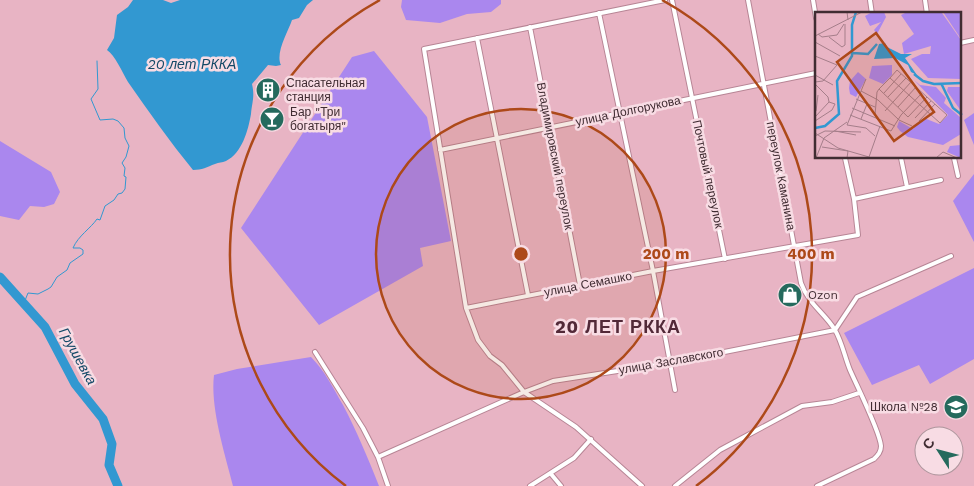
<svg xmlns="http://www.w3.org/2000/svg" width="974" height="486" viewBox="0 0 974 486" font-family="'Work Sans',sans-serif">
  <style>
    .green { fill: #aa87ee }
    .water { fill: #3298d1 }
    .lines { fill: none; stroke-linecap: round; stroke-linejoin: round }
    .stream { stroke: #3298d1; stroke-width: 1 }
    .river { stroke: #3298d1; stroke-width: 9 }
    .minor-casing { stroke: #b78595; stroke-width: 6 }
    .minor { stroke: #fff; stroke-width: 4 }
    .ring { fill: none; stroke: #ad4919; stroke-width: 2.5 }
    .labels { text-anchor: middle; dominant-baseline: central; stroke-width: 5; stroke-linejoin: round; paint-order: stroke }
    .poi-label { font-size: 12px; fill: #402c32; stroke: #f8dce4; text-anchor: start }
    .street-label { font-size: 12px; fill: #402c32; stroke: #f8dce4 }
    .water-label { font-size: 14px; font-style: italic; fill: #144967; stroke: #f8dce4 }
    .district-label { font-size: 18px; font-weight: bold; letter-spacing: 1px; fill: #522938; stroke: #f8dce4 }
    .inset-river { fill: none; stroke: #3298d1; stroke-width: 2.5 }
    .inset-road { fill: none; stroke: #a57e8a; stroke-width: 1 }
    .view { fill: #ad4919; fill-opacity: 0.15; stroke: #ad4919; stroke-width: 2.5 }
    .inset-edge { fill: none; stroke: #402c32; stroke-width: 2.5 }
    .centre { fill: #ad4919; stroke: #f8dce4; stroke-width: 2.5 }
    .ring-label { font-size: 15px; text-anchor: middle; font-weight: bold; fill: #ad4919; stroke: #f8dce4; stroke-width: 5; stroke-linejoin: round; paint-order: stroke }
  </style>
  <rect width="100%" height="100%" fill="#e8b4c4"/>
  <path class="green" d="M402,0H501V4L491,12L467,14L440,23L406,20L401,7Z
    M374,51L427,117L451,241L420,248L423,266L319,325L241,228L352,57Z
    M974,113V145L964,120Z
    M0,141L51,172L60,192L54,204L44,207L30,206L19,220L0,216Z
    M974,174V242L953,201Z
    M974,268V359L930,384L919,365L872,385L844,333Z
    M311,357C325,371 333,388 343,405C357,432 368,458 379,486H233C225,454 210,408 214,375L237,369Z"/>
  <path class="water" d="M133,0H163L171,3L180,0H313L307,5L299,18L292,20C288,32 275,53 281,65L276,66L268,65L252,84C255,97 252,102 251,114C248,131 242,153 226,161C222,163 219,162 215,164C207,167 202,170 193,170C170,142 149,112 128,82C122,72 115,55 107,50L114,38L117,15L128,7Z"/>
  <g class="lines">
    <path class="stream" d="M24,303L28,293L38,294L48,289L51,287L57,277L67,270L70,263L83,254V250L80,248H73C78,236 91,228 97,219L100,220L105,206L114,200L118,194L122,193L125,189L126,177L124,176L125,168L122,163L126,157L129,146L125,138L124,128L118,121L113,119L100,120L91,99L98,89L97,61"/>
    <path class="river" d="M0,277L45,327L75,384L103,419L112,444L109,465L118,486"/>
    <defs>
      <path id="minor" d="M672,0L725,259
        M748,0L801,283C809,305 824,312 835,330C842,342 845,358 850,370C857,386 880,432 881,446C881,452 878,455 874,459L817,486
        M813,0L816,18
        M870,0L872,14
        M925,0L927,14
        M599,13L653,271L675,390
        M530,27L580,285
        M477,38L528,295
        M960,43L974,40
        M440,150L816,73
        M901,158L907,187
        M954,158L958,176
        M854,199L941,180
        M466,308L653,271L858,235L854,199L845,158
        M315,352L363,428L378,457L388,486
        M378,457L524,392L553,381L669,363L835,330L857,297L951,256
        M551,474L561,486
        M530,486L574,458L591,439
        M642,486L576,427L524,392L502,365L490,356L478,340L466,308L424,49L665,0
        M675,486L720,450L802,406L832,402L859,393"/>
    </defs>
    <use href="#minor" class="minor-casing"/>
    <use href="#minor" class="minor"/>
  </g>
  <circle cx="521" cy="254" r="145" fill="#ad4919" fill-opacity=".12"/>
  <g class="ring">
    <circle cx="521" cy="254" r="145"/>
    <path d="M346 486A290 290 0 0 1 380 0M662 0A290 290 0 0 1 696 486"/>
  </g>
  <defs>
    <symbol id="building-disc" viewBox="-11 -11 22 22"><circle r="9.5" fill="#256a5d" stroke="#f8dce4"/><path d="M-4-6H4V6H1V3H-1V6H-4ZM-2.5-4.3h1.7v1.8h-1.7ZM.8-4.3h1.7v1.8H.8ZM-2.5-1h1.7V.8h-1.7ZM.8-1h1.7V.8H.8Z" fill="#fff"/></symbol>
    <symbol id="bar-disc" viewBox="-11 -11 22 22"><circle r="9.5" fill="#256a5d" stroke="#f8dce4"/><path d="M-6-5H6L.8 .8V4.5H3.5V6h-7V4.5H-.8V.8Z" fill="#fff"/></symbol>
    <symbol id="shop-disc" viewBox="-11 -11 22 22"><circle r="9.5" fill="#256a5d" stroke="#f8dce4"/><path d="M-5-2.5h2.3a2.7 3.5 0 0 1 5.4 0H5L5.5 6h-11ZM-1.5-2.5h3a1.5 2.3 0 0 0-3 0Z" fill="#fff"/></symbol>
    <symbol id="school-disc" viewBox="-11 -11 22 22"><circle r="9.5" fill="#256a5d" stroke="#f8dce4"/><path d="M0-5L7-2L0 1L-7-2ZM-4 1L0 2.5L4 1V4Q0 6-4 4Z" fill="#fff"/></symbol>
  </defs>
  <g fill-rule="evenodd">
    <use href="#building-disc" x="254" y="76" width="28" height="28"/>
    <use href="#bar-disc" x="258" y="105" width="28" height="28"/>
    <use href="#shop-disc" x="776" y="281" width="28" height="28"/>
    <use href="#school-disc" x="942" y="393" width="28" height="28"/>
  </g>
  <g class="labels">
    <g class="poi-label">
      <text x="286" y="83">Спасательная<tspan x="286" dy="14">станция</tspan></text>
      <text x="290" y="112">Бар "Три<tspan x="290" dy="14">богатыря"</tspan></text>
      <text x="808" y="295">Ozon</text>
      <text x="938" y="407" text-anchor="end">Школа №28</text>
    </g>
    <g class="street-label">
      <text transform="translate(628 111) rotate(-12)">улица Долгорукова</text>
      <text transform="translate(555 156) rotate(79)">Владимировский переулок</text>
      <text transform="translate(708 174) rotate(78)">Почтовый переулок</text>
      <text transform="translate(781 176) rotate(79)">переулок Каманина</text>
      <text transform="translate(588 284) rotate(-11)">улица Семашко</text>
      <text transform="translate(671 361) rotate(-10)">улица Заславского</text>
    </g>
    <g class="water-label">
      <text x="192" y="64">20 лет РККА</text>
      <text transform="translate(78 356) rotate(61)">Грушевка</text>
    </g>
    <g class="district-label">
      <text x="618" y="326">20 ЛЕТ РККА</text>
    </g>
  </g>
  <g transform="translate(815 12)">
    <rect width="146" height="146" fill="#e8b4c4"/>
    <path d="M57,0H69L71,5L62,22L59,18L66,10L55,14L50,4ZM92,0L127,1L146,28V67L113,66L96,47L107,42H115L116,34L89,42L87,31L99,22L86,3ZM127,0H146V27L128,0ZM77,53V63L68,72L54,66L57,54ZM43,60L51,67L41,85L35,82L34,76L35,69ZM99,68L105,73L121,75L131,86L129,91L146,106V122L128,133L93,125L85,119L82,115L84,109L98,117L109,106L124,112L133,103ZM133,75H146V99L132,79ZM146,133V146L132,140L135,134Z" fill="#aa87ee"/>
    <path d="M70,31L72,35L86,42H97L90,46L102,63L96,60L93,53L80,46L59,47L64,32Z" fill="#3298d1"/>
    <path class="inset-river" d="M38,41L53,42L62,32M99,62L108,69L119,72L147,71M126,71L138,96L147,103M0,116L10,114L24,102L22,69L37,44V13L41,0"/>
    <path class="inset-road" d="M17,0H32L33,8M3,22L7,25L22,23L29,12M0,24L47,0M14,25L27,35L30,33V12M0,30L25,44M0,44L22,53L8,69L0,70M0,63L18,73M51,67L32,113L51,116L60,124M0,72L13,85L14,90M64,77L93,105L112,85M46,79L63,88L84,108L97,114M69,81L86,62M73,85L91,66M41,87L60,95M83,95L101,75M37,96L80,114M1,99L3,83M70,99L96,70M35,103L76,119L86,103L107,81M60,103L62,80L64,77L75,66L82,58L132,103L125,111L75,66M0,105L14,90M100,106L116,89M46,107L52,92M0,109L17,98L20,92L14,90M104,109L120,92M20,119L41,123M0,121L23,136L54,145M0,124L10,119L46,120M7,135L33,139L32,146M54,145L65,114M1,146L9,126L32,110M121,146L128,140L142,146"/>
    <path class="view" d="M61,21L119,100L79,129L22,50Z"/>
    <rect width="146" height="146" class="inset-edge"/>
  </g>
  <circle cx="521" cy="254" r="8" class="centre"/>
  <g class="ring-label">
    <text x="666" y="259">200 m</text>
    <text x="811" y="259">400 m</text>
  </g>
  <g transform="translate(939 451) rotate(306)"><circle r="24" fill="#f8dce4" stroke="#ae969d"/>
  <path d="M0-4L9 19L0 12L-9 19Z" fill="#256a5d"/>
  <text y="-8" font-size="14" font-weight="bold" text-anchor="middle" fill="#402c32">С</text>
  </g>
</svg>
